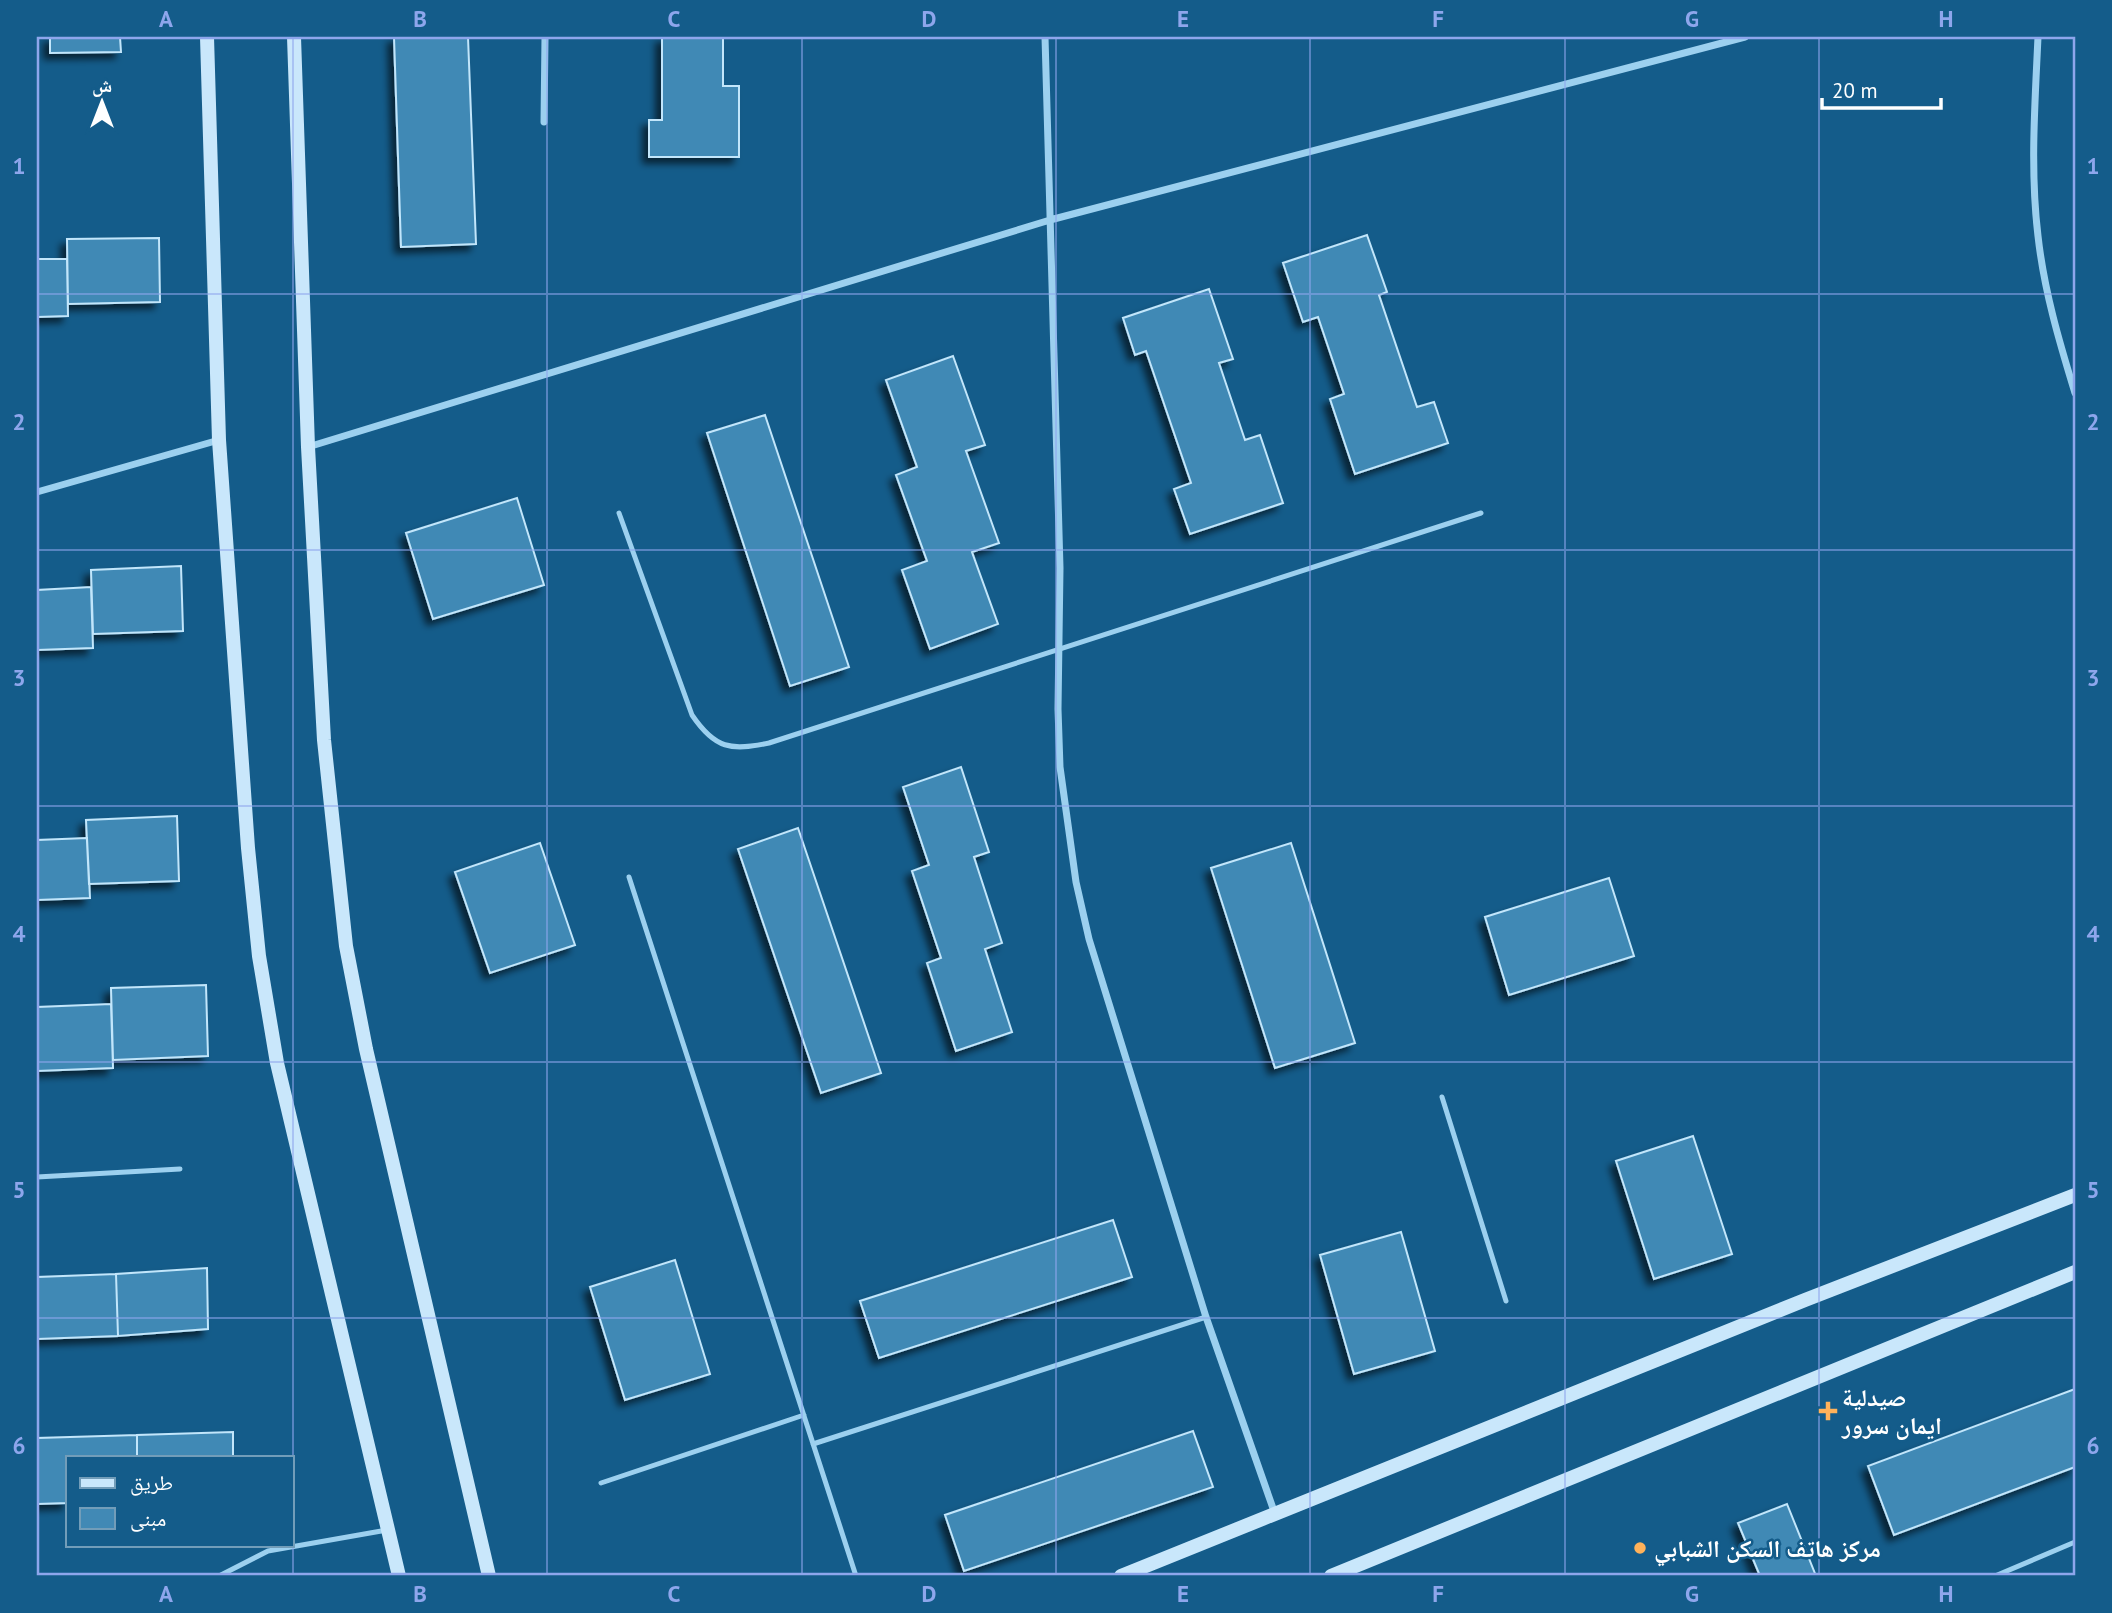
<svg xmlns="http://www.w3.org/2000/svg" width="2112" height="1613" viewBox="0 0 2112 1613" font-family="'PT Sans','Noto Naskh Arabic',sans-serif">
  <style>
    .building { fill: #4189b5; stroke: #c2e6fb; stroke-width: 2; filter: url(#shadow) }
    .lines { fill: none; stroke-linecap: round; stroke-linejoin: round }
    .lane { stroke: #9cd0ef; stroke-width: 5 }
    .street { stroke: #9cd0ef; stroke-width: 7 }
    .secondary { stroke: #c9e7fb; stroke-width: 14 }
    .grid { fill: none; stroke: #8ea6ec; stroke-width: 2; stroke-opacity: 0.55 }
    .poi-dot { fill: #ffb25a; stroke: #145c8a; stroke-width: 2.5 }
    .labels { text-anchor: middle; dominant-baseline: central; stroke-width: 5; stroke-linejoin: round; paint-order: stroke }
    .poi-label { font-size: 24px; font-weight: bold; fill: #fff; stroke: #145c8a; text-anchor: start }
    .neatline { fill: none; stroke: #8ea6ec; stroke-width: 2.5 }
    .grid-label { font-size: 23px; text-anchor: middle; font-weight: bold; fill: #8ea6ec }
  </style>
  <defs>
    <filter id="shadow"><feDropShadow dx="-6" dy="6" stdDeviation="3.5" flood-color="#0009"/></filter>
  </defs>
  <rect width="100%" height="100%" fill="#145c8a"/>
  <path class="building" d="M50,37H120L121,52L50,53Z
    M394,37H468L476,244L401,247Z
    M662,37H723V86H739V157H649V120H662Z
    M1367,235L1387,292L1379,295L1417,407L1434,402L1448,443L1355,474L1330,399L1344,394L1318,317L1303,322L1283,263Z
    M159,238L160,302L68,304L67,239Z
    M37,259H67L68,316L37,317Z
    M1209,289L1233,359L1219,363L1245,440L1260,435L1283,503L1190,534L1174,489L1191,483L1146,351L1135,355L1123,318Z
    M953,356L985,445L966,451L999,543L972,552L998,624L930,649L902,570L927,561L896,475L917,467L886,380Z
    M765,415L849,667L790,686L707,433Z
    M517,498L544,585L433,619L406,533Z
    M181,566L183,631L93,634L91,570Z
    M91,587L93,648L37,650V590Z
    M961,767L989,852L974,857L1002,943L985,949L1012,1032L956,1051L927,963L941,958L912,871L929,865L903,787Z
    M177,816L179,881L89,884L86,820Z
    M798,828L881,1073L821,1093L738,849Z
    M87,838L90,898L37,900V840Z
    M540,843L575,945L490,973L455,872Z
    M1291,843L1355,1043L1275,1068L1211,868Z
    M1609,878L1634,956L1509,995L1485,917Z
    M206,985L208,1056L113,1060L111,988Z
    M111,1004L113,1068L37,1071V1007Z
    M1693,1136L1732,1254L1654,1279L1616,1161Z
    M1113,1220L1132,1277L879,1358L860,1301Z
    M1401,1232L1435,1351L1354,1374L1320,1255Z
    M675,1260L710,1374L625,1400L590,1287Z
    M207,1268L208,1329L118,1336L116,1274Z
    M116,1274L118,1336L37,1339V1277Z
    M2075,1389V1467L1894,1535L1868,1466Z
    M1193,1431L1213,1487L964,1571L945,1515Z
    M233,1432V1457H137V1435Z
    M137,1435V1457H68V1503L37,1504V1438Z
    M1787,1504L1816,1576H1760L1738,1523Z"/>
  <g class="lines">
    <path class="lane" d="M619,513L692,715C715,749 731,751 769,743L1481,513
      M629,877L856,1576
      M1442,1097L1506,1301
      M37,1177L180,1169
      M813,1444L1206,1317
      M601,1483L804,1415
      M219,1576L268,1551L387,1530
      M1995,1576L2075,1542"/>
    <path class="street" d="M1045,37L1060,568L1058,709L1060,767L1076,882L1089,939L1206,1317L1275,1514
      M2038,37C2035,103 2030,170 2038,236C2044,290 2059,341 2075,393
      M544,122L545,37
      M308,447L1050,220L1745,37
      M37,492L219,440"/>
    <path class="secondary" d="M207,37L219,440L248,848L259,956L277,1063L399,1576
      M294,37L308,447L324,740L346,946L366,1049L489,1576
      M1121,1576L1805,1300L2075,1195
      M1331,1576L2075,1272"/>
  </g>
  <path class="grid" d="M293,37V1576M547,37V1576M802,37V1576M1056,37V1576M1310,37V1576M1565,37V1576M1819,37V1576M37,294H2075M37,550H2075M37,806H2075M37,1062H2075M37,1318H2075"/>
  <g class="poi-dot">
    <path d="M1824.5 1400.5h7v7h7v7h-7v7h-7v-7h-7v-7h7z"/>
    <circle cx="1640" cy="1548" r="7"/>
  </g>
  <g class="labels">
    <g class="poi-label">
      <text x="1842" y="1397">صيدلية<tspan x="1842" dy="28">ايمان سرور</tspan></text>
      <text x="1654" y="1548">مركز هاتف السكن الشبابي</text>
    </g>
  </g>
  <rect width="2112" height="1613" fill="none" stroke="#145c8a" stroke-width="77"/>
  <rect x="66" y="1456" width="228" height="91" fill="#145c8a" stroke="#729db9" stroke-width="2"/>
  <rect x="80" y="1478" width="35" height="10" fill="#c9e7fb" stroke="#729db9" stroke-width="2"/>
  <text x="130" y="1490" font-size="21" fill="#ffffff">طريق</text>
  <rect x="80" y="1508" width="35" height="21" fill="#4189b5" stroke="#729db9" stroke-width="2"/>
  <text x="130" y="1526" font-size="21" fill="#ffffff">مبنى</text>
  <g transform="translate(102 102)" stroke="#145c8a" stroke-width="5" paint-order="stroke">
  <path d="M0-5L12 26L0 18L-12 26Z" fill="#ffffff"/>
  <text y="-10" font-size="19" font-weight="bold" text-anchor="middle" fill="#ffffff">ش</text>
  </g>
  <path d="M1822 98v10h119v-10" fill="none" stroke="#ffffff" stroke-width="3.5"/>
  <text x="1832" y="98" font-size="21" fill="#ffffff" stroke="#145c8a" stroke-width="5" paint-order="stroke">20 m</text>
  <rect x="38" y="38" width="2036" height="1536" class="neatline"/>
  <g class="grid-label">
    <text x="166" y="27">A</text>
    <text x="420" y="27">B</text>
    <text x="674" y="27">C</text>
    <text x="929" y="27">D</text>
    <text x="1183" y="27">E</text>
    <text x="1438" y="27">F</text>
    <text x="1692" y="27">G</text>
    <text x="1946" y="27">H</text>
    <text x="19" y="174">1</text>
    <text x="2093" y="174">1</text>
    <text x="19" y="430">2</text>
    <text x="2093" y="430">2</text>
    <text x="19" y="686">3</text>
    <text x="2093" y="686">3</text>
    <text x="19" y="942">4</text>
    <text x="2093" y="942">4</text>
    <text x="19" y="1198">5</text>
    <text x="2093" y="1198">5</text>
    <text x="19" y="1454">6</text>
    <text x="2093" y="1454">6</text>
    <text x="166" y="1602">A</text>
    <text x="420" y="1602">B</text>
    <text x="674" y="1602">C</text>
    <text x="929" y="1602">D</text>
    <text x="1183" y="1602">E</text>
    <text x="1438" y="1602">F</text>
    <text x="1692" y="1602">G</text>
    <text x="1946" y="1602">H</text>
  </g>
</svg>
